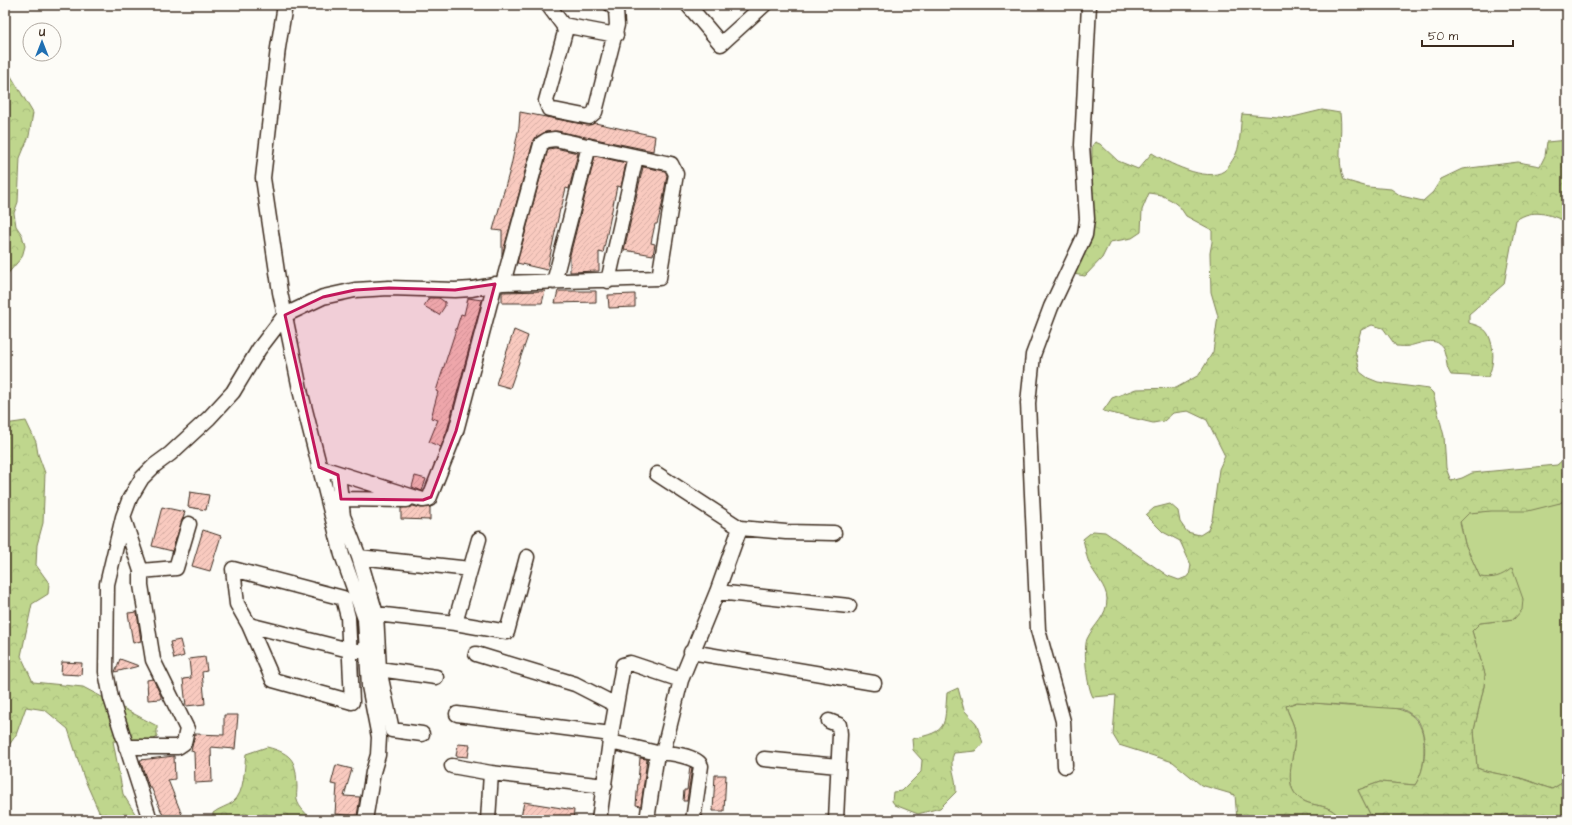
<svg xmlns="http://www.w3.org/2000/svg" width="1572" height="825" viewBox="0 0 1572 825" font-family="'Architects Daughter',sans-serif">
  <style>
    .green { fill: #bfd68d; stroke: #7d8056 }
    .forest { fill: url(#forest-crowns); stroke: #7d8056 }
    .building { fill: url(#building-hatch); stroke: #3b2a1e }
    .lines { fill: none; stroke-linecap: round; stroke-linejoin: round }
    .minor-casing { stroke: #3b2a1e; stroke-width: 17 }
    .minor { stroke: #fdfcf7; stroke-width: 14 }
    .marked { fill: #c2185b; fill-opacity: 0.2; stroke: #c2185b; stroke-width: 3; stroke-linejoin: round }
  </style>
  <defs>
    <pattern id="forest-crowns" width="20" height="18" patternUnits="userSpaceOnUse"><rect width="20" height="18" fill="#bfd68d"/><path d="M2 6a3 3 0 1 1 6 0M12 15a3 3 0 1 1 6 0" fill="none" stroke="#a5b879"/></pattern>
    <pattern id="building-hatch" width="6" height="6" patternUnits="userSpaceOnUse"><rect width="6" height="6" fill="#f9cabf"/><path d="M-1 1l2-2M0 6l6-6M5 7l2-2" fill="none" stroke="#d6aea4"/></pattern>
  </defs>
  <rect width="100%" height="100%" fill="#fdfcf7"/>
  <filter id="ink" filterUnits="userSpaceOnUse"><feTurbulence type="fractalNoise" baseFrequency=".025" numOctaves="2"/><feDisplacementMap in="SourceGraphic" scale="8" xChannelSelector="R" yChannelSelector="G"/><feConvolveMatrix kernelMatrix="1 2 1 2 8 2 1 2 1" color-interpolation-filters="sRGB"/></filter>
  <g filter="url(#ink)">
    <path class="green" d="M1567,498V710C1562,734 1572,759 1562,783L1552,789C1541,786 1531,781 1520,778C1505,774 1491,774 1477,768L1474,730L1484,686L1485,674L1472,631L1480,623L1514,619L1503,576L1491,579L1480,577L1465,544L1460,521L1469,513L1560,503Z
      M1297,702C1314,702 1331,705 1348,706C1382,707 1424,700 1424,747C1424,761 1423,774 1415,785L1380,782L1358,790L1373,820H1341C1329,800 1311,810 1297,796C1281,780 1299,747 1294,727C1292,720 1288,713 1286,706Z"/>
    <path class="forest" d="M5,38L8,71L33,113L29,136L20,158L18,202L14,213L16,226L22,235L25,246L22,257L5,277Z
      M1322,110L1340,113C1343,135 1336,159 1344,180L1368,187L1391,189L1401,196L1423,201L1433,192L1441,179L1462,169L1518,162L1540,166L1545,156L1547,142L1567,140V222C1549,214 1533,208 1516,220L1504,284L1469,314V323C1476,325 1484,327 1488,334C1495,347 1494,366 1488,377L1451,375C1445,365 1448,364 1445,354C1441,334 1422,343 1409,346C1405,347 1400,346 1396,346L1383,328L1372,325L1361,330L1355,350L1360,372L1368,378L1378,382L1429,389L1433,393L1444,436L1446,468L1451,481L1462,478L1472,473L1557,465L1567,456V498L1560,503L1528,511H1491L1469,513L1460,522L1465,544L1480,577C1493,579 1501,577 1512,568L1523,599L1522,610L1514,619L1480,623L1472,631L1485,674L1484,686L1474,730L1477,768C1491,774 1505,774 1520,778C1531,781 1541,786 1552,789L1562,783L1567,767V820H1373L1358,790L1380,782L1415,785C1426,769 1428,740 1419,722C1415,716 1408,712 1402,709L1297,702L1286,706C1288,714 1292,720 1294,727C1299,747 1281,780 1297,796C1311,810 1329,800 1341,820H1237L1235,795L1201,785L1173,762L1119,745L1113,735L1116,695L1093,697C1087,687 1083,650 1087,639C1094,624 1107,617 1107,599C1107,587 1094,574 1089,563C1086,555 1085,547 1083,539L1093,531L1105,532L1168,576L1179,580L1189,576L1191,565L1180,541L1163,532L1146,515L1154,508L1170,504L1178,511L1180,522L1187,532L1200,535L1208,530L1212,520L1219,469L1225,456L1207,420L1188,411L1173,413L1164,421L1153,423L1103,411L1112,398L1136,389L1176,388L1199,375L1213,352L1218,316L1211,292L1210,253L1212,242V230L1186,216L1180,207L1171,200L1161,195L1149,193L1142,210L1141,232L1132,238L1110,242L1102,258L1085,276L1073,274L1091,230L1092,146L1095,142L1100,144L1118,161L1138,169L1152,153C1166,162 1207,183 1224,171C1228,168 1234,158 1236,154C1241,143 1240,126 1242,114L1289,118Z
      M26,421L36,442L38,454L45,473L43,523L37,545L36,565L49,583L48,594L32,604L21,656L33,682L83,687L157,726V737L148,744L113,741L123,794L139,820H108L99,812L84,778L68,729L45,710L26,707L16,735L5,751V424Z
      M958,688L964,710L976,723L983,743L976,751L954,753C948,765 957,777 956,792L940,808L918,814L895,805L892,801L893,792L902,791L921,772L922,760L913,750L912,739C949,731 944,727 947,693Z
      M267,747C294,754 296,762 297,787C297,791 296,796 297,800C299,808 307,814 312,820H213V813C219,808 228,806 233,802C245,793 244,768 246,754Z"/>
    <path class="building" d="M520,112L587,125L595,123L655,136L653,151L557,131L546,132L536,137L533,142L502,256V231L493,230L511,166L519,127Z
      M555,148L578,153L569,189L566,188L561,209H560L547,270L517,263L548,149Z
      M595,156L626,163L621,187L617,186L603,253L599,252V271L570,272V255Z
      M643,167L665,171L667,175L662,205L657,224H655L651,243L655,244L653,255L624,250Z
      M545,291L542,303H502V292Z
      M558,291H596V302L555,303Z
      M635,294V307L609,308L608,295Z
      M429,298H439L445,302V306L439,315L424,306Z
      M468,298L482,300L447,431L441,447L429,442L438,420L431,418L438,392L436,391L461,314L464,315Z
      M514,330L528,336L510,388L496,384Z
      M415,476L426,479L422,491L412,487Z
      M190,492L209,495L206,510L188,507Z
      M413,506L421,508L430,507V520L401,519V508Z
      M162,507L185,512L172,551L152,546Z
      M203,530L221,536L210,571L192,566Z
      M137,612L141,641L133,643L128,613Z
      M180,640L184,656L174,659L170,642Z
      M205,657L207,671L202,672L205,704L186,706L183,679L191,678L189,659Z
      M120,659L139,666L115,672Z
      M62,662L82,663L81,675L61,674Z
      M153,679L161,696V699L148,700L147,680Z
      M224,715H238L235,749L211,747L212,782L195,783L194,752L191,751L195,734L224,735Z
      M458,744L470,745L468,757L456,756Z
      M174,756L175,779L168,780L184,820H165L151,787H149L140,760Z
      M640,758L647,759L641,806L636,805Z
      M336,765L352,769L344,796L360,797L357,816L335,814L337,785L331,784Z
      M690,767L692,768L687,801H683L684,790H687Z
      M715,775H726L724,811H713Z
      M524,802L574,810L573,820H542L521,817Z"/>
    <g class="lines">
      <defs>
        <path id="minor" d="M285,5L278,48L263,178L280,292L301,394L342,555L365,619L369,686L379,737L378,755L373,772L365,820
          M548,5L563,25L565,32L546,101L549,109L589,117L595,112L617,25L616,10L611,5
          M688,5L721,44L764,5
          M563,25L616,35
          M608,281L636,157
          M554,282L589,146
          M319,467L423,500L429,499L456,431L495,284
          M657,474L740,528
          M338,475L343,516L359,557L376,614L379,669L392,730L422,734
          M341,499L407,500
          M123,517L141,571V585L153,660L187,729L184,743L178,747H126
          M359,557L470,569
          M233,569L343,598L348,617L352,702L273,680L249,625L237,604Z
          M141,571L176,568L189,524
          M717,592L849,606
          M376,614L455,623L479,539
          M455,623L507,632L527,557
          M249,625L349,650L358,651
          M691,652L874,683
          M476,654L575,684L616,705
          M379,669L436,677
          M457,714L611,734
          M829,721L839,725L840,734L836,820
          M611,742L657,753C666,752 698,756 701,766L693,820
          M663,752L681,680L717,592L740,528L786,532L834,533
          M764,759L838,766
          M452,766L491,773
          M1065,766L1063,721L1038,630L1028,403L1033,355L1051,307L1085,235L1087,219L1082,145L1089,5
          M150,820L111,698L106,672L107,584L123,517L130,498L142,478L155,465L170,454L209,418L233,392L259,349L285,315L323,297L355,290L389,288L455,290L472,289L503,283L659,278L676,174L671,164L555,139L547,140L541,144L503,283
          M488,820L491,773L605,786
          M599,820L611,734L623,665L630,663L681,680
          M647,820L657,753"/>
      </defs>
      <use href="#minor" class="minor-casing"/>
      <use href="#minor" class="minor"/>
    </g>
  </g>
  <path class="marked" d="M495,284L456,431L431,497L423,500L341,499L338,475L319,467L285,315L323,297L355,290L389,288L455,290Z"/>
  <rect width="1572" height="825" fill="none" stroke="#fdfcf7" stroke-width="20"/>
  <rect x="10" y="10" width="1552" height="805" fill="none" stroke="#3b2a1e" stroke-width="1.5" filter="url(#ink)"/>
  <g transform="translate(42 42)"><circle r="19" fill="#fdfcf7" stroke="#afa8a0"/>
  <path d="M0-3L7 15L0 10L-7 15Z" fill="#1f6fb2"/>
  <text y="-6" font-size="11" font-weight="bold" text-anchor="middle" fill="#3b2a1e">U</text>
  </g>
  <path d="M1422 40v6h91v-6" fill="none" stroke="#3b2a1e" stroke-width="2"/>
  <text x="1428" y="40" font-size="12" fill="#3b2a1e" stroke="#fdfcf7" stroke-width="3" paint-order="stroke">50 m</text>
</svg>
